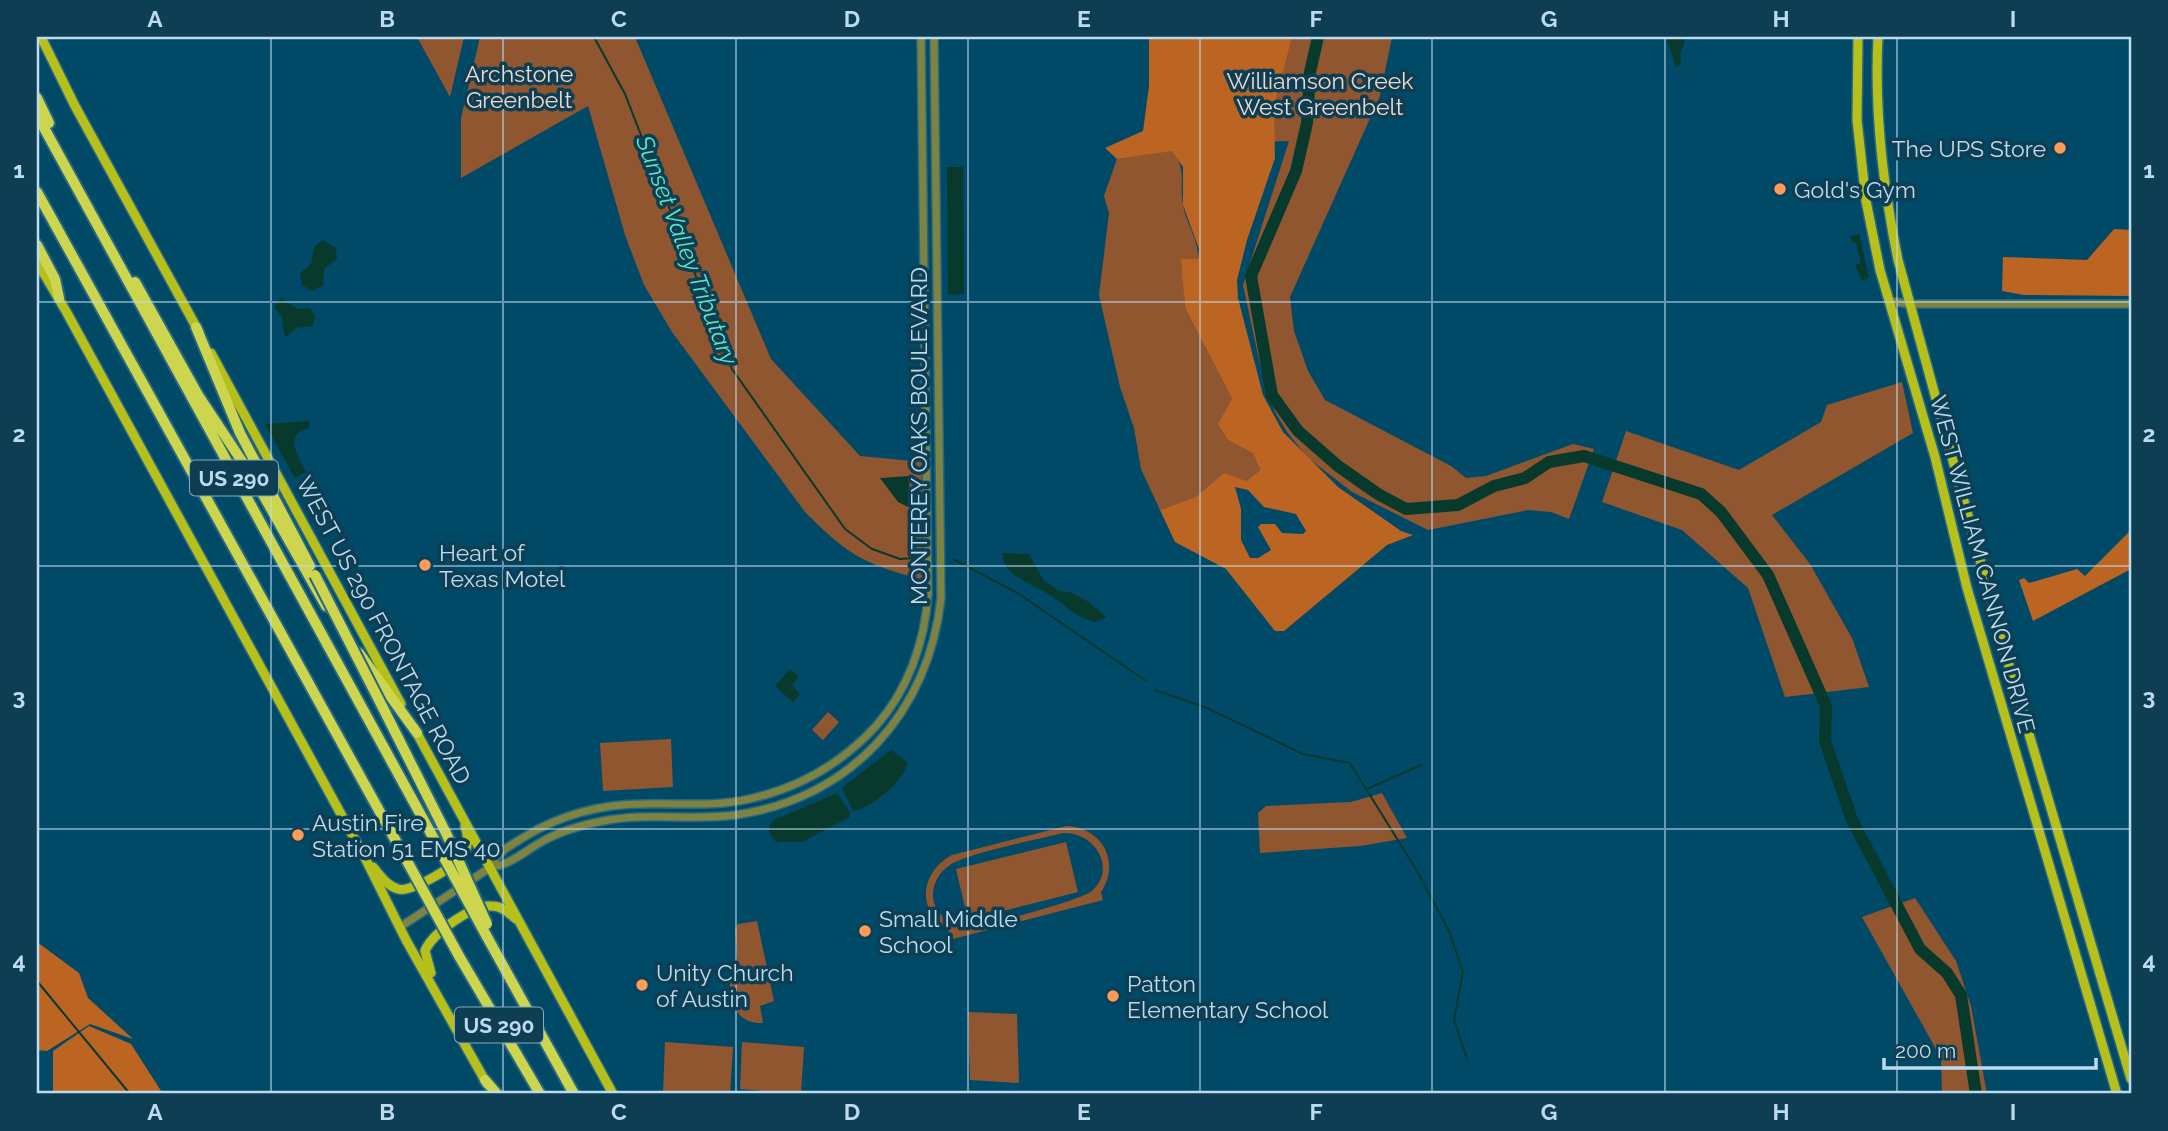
<svg xmlns="http://www.w3.org/2000/svg" width="2168" height="1131" viewBox="0 0 2168 1131" font-family="Raleway,sans-serif">
  <style>
    .green { fill: #8f5630; fill-rule: evenodd }
    .forest { fill: #bc6422; fill-rule: evenodd }
    .water { fill: #08392d }
    .lines { fill: none; stroke-linecap: round; stroke-linejoin: round }
    .stream { stroke: #08392d; stroke-width: 2 }
    .river { stroke: #08392d; stroke-width: 12 }
    .minor-casing { stroke: #266782; stroke-width: 10 }
    .major-casing { stroke: #266782; stroke-width: 12 }
    .highway-casing { stroke: #266782; stroke-width: 14 }
    .minor { stroke: #7e8342; stroke-width: 7 }
    .major { stroke: #b7bf1b; stroke-width: 9 }
    .highway { stroke: #ccd54d; stroke-width: 10 }
    .highway-bridge-casing { stroke: #266782; stroke-width: 14; stroke-linecap: butt }
    .highway-bridge { stroke: #ccd54d; stroke-width: 10 }
    .grid { fill: none; stroke: #bddbec; stroke-width: 2; stroke-opacity: 0.55 }
    .poi-dot { fill: #fe9b59; stroke: #0d3e54; stroke-width: 2.5 }
    .labels { text-anchor: middle; dominant-baseline: central; stroke-width: 7; stroke-linejoin: round; paint-order: stroke }
    .shield { fill: #0d3e54; stroke: #88acbe; stroke-width: 2 }
    .shield-label { font-size: 21px; font-weight: bold; fill: #bddbec }
    .park-label { font-size: 23px; fill: #f0d8ca; stroke: #0d3e54 }
    .poi-label { font-size: 23px; fill: #bddbec; stroke: #0d3e54; text-anchor: start }
    .street-label { font-size: 23px; fill: #bddbec; stroke: #0d3e54 }
    .water-label { font-size: 24px; font-style: italic; fill: #5ae7c2; stroke: #0d3e54 }
    .neatline { fill: none; stroke: #bddbec; stroke-width: 2.5 }
    .grid-label { font-size: 23px; text-anchor: middle; font-weight: bold; fill: #bddbec }
  </style>
  <rect width="100%" height="100%" fill="#004a67"/>
  <path class="green" d="M417,37H464L450,97Z
    M480,37H635L771,359L860,456L923,462L924,580C864,564 849,556 805,512L672,332L644,285L625,235L588,106L461,178V118Z
    M1231,37H1392L1380,96L1290,297L1294,331L1308,371L1325,400L1451,466L1466,478L1486,476L1573,444L1594,449L1569,519L1551,512L1528,510L1428,530L1352,492L1307,457L1287,432L1275,412L1259,360L1243,285L1289,141L1267,142Z
    M1173,150C1187,173 1179,181 1183,205C1186,224 1199,240 1198,259H1182L1185,308L1232,399L1228,440L1253,452L1260,470L1246,481L1160,510L1141,469L1134,428L1120,387L1099,295L1109,213L1104,196L1117,159Z
    M1902,382L1913,433L1772,515L1810,564L1852,638L1869,687L1785,697L1748,588L1682,530L1602,502L1626,431L1739,470L1821,422L1827,405Z
    M828,712L839,722L823,740L812,730Z
    M671,739L673,787L603,791L600,743Z
    M1382,793L1407,838L1360,846L1260,853L1258,813L1266,806L1351,802Z
    M1066,826C1102,827 1121,862 1101,892L1103,900L953,939C950,928 938,925 932,915C918,893 930,866 952,855ZM1063,833C1093,831 1118,867 1092,891C1082,900 979,928 965,927C954,926 944,920 938,911C927,895 935,875 950,865C970,852 1037,840 1063,833Z
    M1066,842L1078,892L968,920L956,869Z
    M1915,898L1956,961L1971,1006L1987,1094H1942L1941,1058L1862,917Z
    M757,921L774,1001L760,1006L763,1023C732,1024 730,997 729,970L738,969L735,929L738,924Z
    M968,1012L1017,1014L1019,1083L970,1080Z
    M665,1042L733,1047L730,1094H663Z
    M742,1042L804,1047L801,1094L740,1089Z"/>
  <path class="forest" d="M1149,37H1292L1274,106L1275,158L1247,240L1237,280L1238,298L1263,395L1283,432L1338,487L1401,531L1413,535L1387,545L1284,631H1275L1226,569L1175,542L1160,510L1196,497L1224,473L1246,481L1260,470L1253,453L1228,440L1218,424L1232,399L1185,308L1181,259H1198L1199,249L1183,205V167L1172,151L1117,159L1105,148L1143,131L1149,86ZM1235,487L1248,490L1264,507L1296,514L1306,531L1303,534L1282,533L1275,524H1261L1258,527L1271,550L1258,558H1250L1241,540V509Z
    M2114,229L2131,230V296L2024,295L2002,291L2003,257L2087,260Z
    M2131,530V569L2033,621L2019,580L2024,578L2029,583L2077,569L2085,576Z
    M37,942L79,973L88,998L133,1039L90,1024L47,1051L37,1050Z
    M89,1026L131,1044L163,1094L53,1093V1051Z"/>
  <path class="water" d="M1666,37H1686L1680,55L1681,65L1676,67Z
    M947,167H963L964,294L948,295Z
    M1859,234L1869,277L1862,281L1855,265L1861,263L1856,243H1852L1850,236Z
    M323,240L336,248L337,259L324,269L323,285L312,291L302,285L300,273L311,264L314,247Z
    M281,298L298,309L310,308L315,317L313,326L296,328L287,336L284,334L282,317L274,307Z
    M309,421V428C283,434 298,457 306,472L295,478L265,424Z
    M909,476L910,504L908,507L898,502L880,478Z
    M1002,553L1029,554L1044,581L1060,591L1070,592L1087,601L1107,617L1096,622C1074,618 1063,602 1045,592C1032,585 1017,579 1007,568C1004,565 1003,557 1002,553Z
    M790,669L799,677L792,685L800,694L793,702L775,686Z
    M891,750L907,762C907,779 870,809 853,811L842,788Z
    M837,793L850,812V817L802,842H776C769,835 767,830 772,821Z"/>
  <g class="lines">
    <path class="stream" d="M594,37L625,94L732,369L845,529L872,549L900,559L915,558
      M953,559L1019,594L1146,681
      M1155,690L1207,708L1303,754L1350,763L1417,871L1449,931L1463,972L1454,1020L1467,1059
      M1367,789L1421,765
      M37,981L130,1094"/>
    <path class="river" d="M1318,37L1310,72L1307,123L1296,171L1251,276L1272,395L1298,431L1338,466L1378,494L1406,509L1458,505L1494,486L1525,478L1549,462L1584,456L1701,494L1721,512L1768,575L1826,706L1825,741L1852,820L1920,949L1947,973L1961,995L1976,1094"/>
    <defs>
      <path id="minor" d="M1889,301L1909,304H2131
        M491,867C498,851 511,845 526,836C560,815 602,804 642,804C678,803 714,807 749,799C799,788 842,763 876,726C908,690 925,642 928,594L921,37
        M400,927L491,867C511,865 526,850 543,841C561,831 582,825 603,821C647,812 691,821 735,815C851,799 929,712 941,598L934,37"/>
      <path id="major" d="M41,37L75,106L199,332
        M1858,37L1857,120L1866,201L1880,270L1935,457L1967,588L2117,1094
        M1878,37C1874,112 1883,186 1898,260L2013,680L2131,1079
        M37,262L67,313L365,858L406,940L487,1084
        M211,353L401,704
        M414,728L613,1094
        M373,867C380,875 387,886 398,889C411,893 457,866 464,853C469,845 468,835 465,826
        M431,973L425,951C432,933 473,904 492,906C502,906 509,913 516,919"/>
      <path id="highway" d="M37,98L49,123
        M37,115L434,839
        M37,192L407,861
        M37,245L55,279L59,298
        M135,282L198,395L257,484L326,606
        M196,327L240,433L310,566
        M359,653L417,733
        M382,706L446,833
        M486,935L574,1094
        M459,956L540,1094
        M485,1080L497,1094"/>
    </defs>
    <use href="#minor" class="minor-casing"/>
    <use href="#major" class="major-casing"/>
    <use href="#highway" class="highway-casing"/>
    <use href="#minor" class="minor"/>
    <use href="#major" class="major"/>
    <use href="#highway" class="highway"/>
    <defs>
      <path id="highway-bridge" d="M315,575L382,706
        M446,833L487,924
        M434,839L486,935
        M407,861L459,956"/>
    </defs>
    <use href="#highway-bridge" class="highway-bridge-casing"/>
    <use href="#highway-bridge" class="highway-bridge"/>
  </g>
  <path class="grid" d="M271,37V1094M503,37V1094M736,37V1094M968,37V1094M1200,37V1094M1432,37V1094M1665,37V1094M1897,37V1094M37,302H2131M37,566H2131M37,829H2131"/>
  <g class="poi-dot">
    <circle cx="2060" cy="148" r="7"/>
    <circle cx="1780" cy="189" r="7"/>
    <circle cx="425" cy="565" r="7"/>
    <circle cx="298" cy="835" r="7"/>
    <circle cx="865" cy="931" r="7"/>
    <circle cx="642" cy="985" r="7"/>
    <circle cx="1113" cy="996" r="7"/>
  </g>
  <g class="labels">
    <g class="shield">
      <rect x="190" y="460.5" width="88" height="35" rx="5"/>
      <rect x="455" y="1007.5" width="88" height="35" rx="5"/>
    </g>
    <g class="shield-label">
      <text x="234" y="478">US 290</text>
      <text x="499" y="1025">US 290</text>
    </g>
    <g class="park-label">
      <text x="519" y="73">Archstone<tspan x="519" dy="26">Greenbelt</tspan></text>
      <text x="1320" y="80">Williamson Creek<tspan x="1320" dy="26">West Greenbelt</tspan></text>
    </g>
    <g class="poi-label">
      <text x="2046" y="148" text-anchor="end">The UPS Store</text>
      <text x="1794" y="189">Gold's Gym</text>
      <text x="439" y="552">Heart of<tspan x="439" dy="26">Texas Motel</tspan></text>
      <text x="312" y="822">Austin Fire<tspan x="312" dy="26">Station 51 EMS 40</tspan></text>
      <text x="879" y="918">Small Middle<tspan x="879" dy="26">School</tspan></text>
      <text x="656" y="972">Unity Church<tspan x="656" dy="26">of Austin</tspan></text>
      <text x="1127" y="983">Patton<tspan x="1127" dy="26">Elementary School</tspan></text>
    </g>
    <g class="street-label">
      <text transform="translate(918 436) rotate(-90)">MONTEREY OAKS BOULEVARD</text>
      <text transform="translate(1983 564) rotate(75)">WEST WILLIAM CANNON DRIVE</text>
      <text transform="translate(384 630) rotate(62)">WEST US 290 FRONTAGE ROAD</text>
    </g>
    <g class="water-label">
      <text transform="translate(687 250) rotate(69)">Sunset Valley Tributary</text>
    </g>
  </g>
  <rect width="2168" height="1131" fill="none" stroke="#0d3e54" stroke-width="77"/>
  <path d="M1884 1058v10h212v-10" fill="none" stroke="#bddbec" stroke-width="3.5"/>
  <text x="1895" y="1058" font-size="21" fill="#bddbec" stroke="#0d3e54" stroke-width="5" paint-order="stroke">200 m</text>
  <rect x="38" y="38" width="2092" height="1054" class="neatline"/>
  <g class="grid-label">
    <text x="155" y="27">A</text>
    <text x="387" y="27">B</text>
    <text x="619" y="27">C</text>
    <text x="852" y="27">D</text>
    <text x="1084" y="27">E</text>
    <text x="1316" y="27">F</text>
    <text x="1549" y="27">G</text>
    <text x="1781" y="27">H</text>
    <text x="2013" y="27">I</text>
    <text x="19" y="178">1</text>
    <text x="2149" y="178">1</text>
    <text x="19" y="442">2</text>
    <text x="2149" y="442">2</text>
    <text x="19" y="705">3</text>
    <text x="2149" y="705">3</text>
    <text x="19" y="969">4</text>
    <text x="2149" y="969">4</text>
    <text x="155" y="1120">A</text>
    <text x="387" y="1120">B</text>
    <text x="619" y="1120">C</text>
    <text x="852" y="1120">D</text>
    <text x="1084" y="1120">E</text>
    <text x="1316" y="1120">F</text>
    <text x="1549" y="1120">G</text>
    <text x="1781" y="1120">H</text>
    <text x="2013" y="1120">I</text>
  </g>
</svg>
